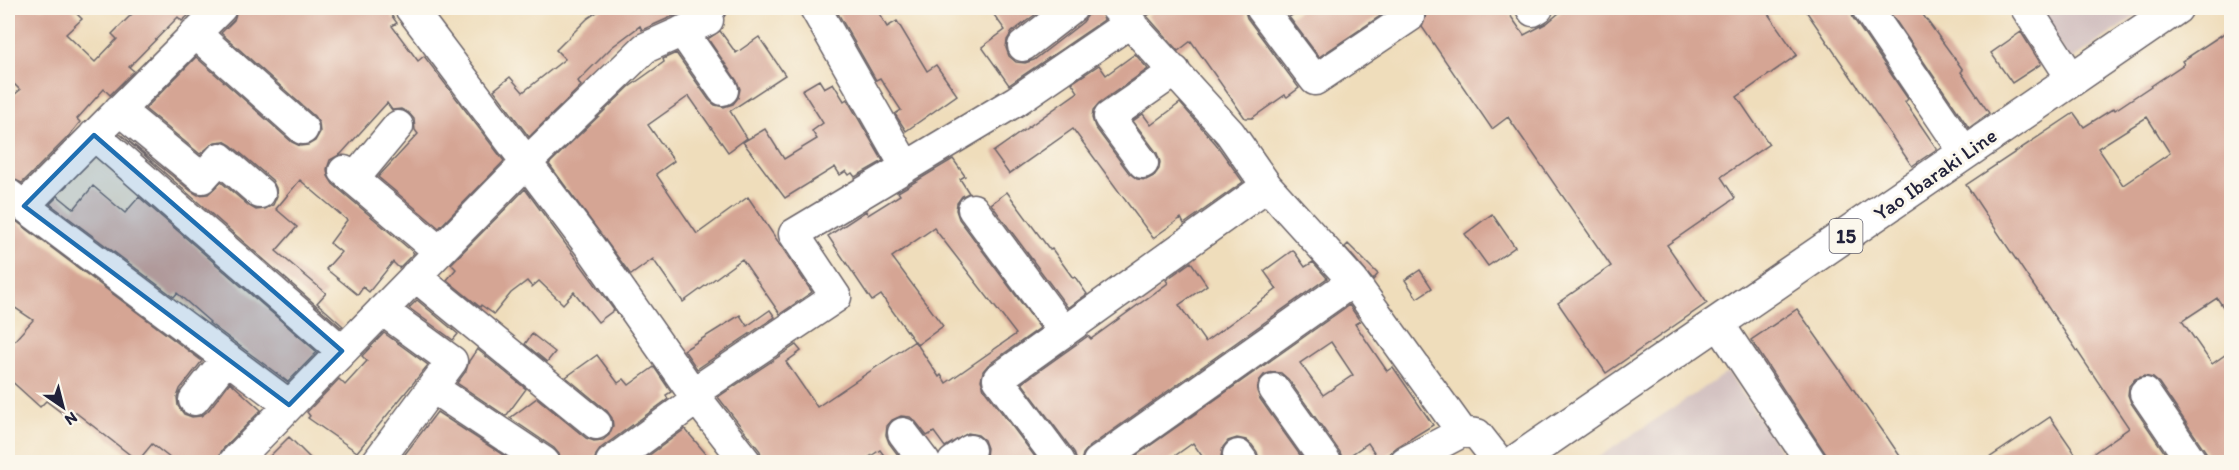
<svg xmlns="http://www.w3.org/2000/svg" width="2239" height="470" viewBox="0 0 2239 470" font-family="Itim,sans-serif">
  <style>
    .industrial { fill: #d1bfbf }
    .building { fill: #d5a594; fill-rule: evenodd }
    .lines { fill: none; stroke-linecap: round; stroke-linejoin: round }
    .minor-casing { stroke: #6a6368; stroke-width: 33 }
    .major-casing { stroke: #6a6368; stroke-width: 36 }
    .minor { stroke: #fff; stroke-width: 30 }
    .major { stroke: #fff; stroke-width: 33 }
    .marked { fill: #1f6fb2; fill-opacity: 0.2; stroke: #1f6fb2; stroke-width: 4.5; stroke-linejoin: round }
    .labels { text-anchor: middle; dominant-baseline: central; stroke-width: 6; stroke-linejoin: round; paint-order: stroke }
    .shield { fill: #fbf7ec; stroke: #636270; stroke-width: 1.5 }
    .shield-label { font-size: 20px; font-weight: bold; fill: #22223b }
    .street-label { font-size: 21px; fill: #22223b; stroke: #fbf7ec }
  </style>
  <rect width="100%" height="100%" fill="#fbf7ec"/>
  <filter id="ink" filterUnits="userSpaceOnUse"><feTurbulence type="fractalNoise" baseFrequency=".0167" numOctaves="2"/><feDisplacementMap in="SourceGraphic" scale="12" xChannelSelector="R" yChannelSelector="G"/><feConvolveMatrix kernelMatrix="1 2 1 2 8 2 1 2 1" color-interpolation-filters="sRGB"/></filter>
  <filter id="wash" filterUnits="userSpaceOnUse"><feTurbulence type="fractalNoise" baseFrequency=".008" numOctaves="4" result="noise"/><feDisplacementMap in="SourceGraphic" scale="24" xChannelSelector="R" yChannelSelector="G"/><feGaussianBlur stdDeviation="1.35" result="paint"/><feColorMatrix in="noise" values="0 0 0 0 0 0 0 0 0 0 0 0 0 0 0 0 0 1.4 0 .05"/><feComposite in="paint" operator="in"/></filter>
  <g filter="url(#wash)">
    <rect width="100%" height="100%" fill="#efddbb"/>
    <path class="industrial" d="M2035,8H2148L2070,61Z
      M1728,372L1782,453L1767,462H1595L1594,460Z"/>
    <g id="blocks">
      <path class="building" d="M8,8H71L82,19L66,34L95,62L117,39L112,34L138,8H197L182,21L178,17L129,67L134,71L110,95L104,89L77,119L80,122L68,137L22,183L8,177V100L20,90L8,78Z
        M238,8H386L397,23L392,26L418,61L424,56L504,161L439,228L378,177L418,134L415,130L414,119L409,113L401,109L392,110L387,103L341,154L330,160L327,169L328,176L333,184L414,253L399,268L393,262L369,292L363,287L358,295L326,269L341,252L330,243L347,220L300,180L276,209L297,227L276,251L326,293L317,303L343,326L341,327L120,134L191,191L198,195L208,194L221,182L249,206L256,210L265,209L273,205L277,196L276,188L272,180L231,145L224,141L215,142L200,154L145,109L196,57L292,142L300,146L308,145L315,141L320,132L319,123L314,116L221,33L234,20Z
        M603,8H687V10L642,30L640,26L612,47L578,81L581,86L529,137L494,90L510,77L523,92L565,59L556,50L587,19Z
        M835,8H876L887,27L897,21L927,71L936,65L957,95L906,131L895,114L901,110L880,78L876,80Z
        M989,8H1044L1012,32L1007,40L1006,48L1009,56L1016,62L1025,63L1034,60L1083,22L1088,15L1089,8H1099L1104,20L1009,85L982,47L1005,30Z
        M1159,8H1244L1247,18L1299,88L1287,97L1285,95L1252,118H1245L1191,41L1178,51L1147,16Z
        M1303,8H1385L1386,12L1319,57L1289,17Z
        M1423,8H1505L1524,35L1547,23L1565,8H1764L1797,55L1737,97L1769,144L1721,177L1735,198L1667,245L1707,303L1606,373L1558,303L1611,266L1508,117L1492,129L1422,27L1426,16Z
        M1804,8H1850L1853,18L1908,99L1905,102L1937,149L1912,166Z
        M1887,8H1918L1963,70L1961,72L1989,113L1969,128Z
        M2232,28V320L2217,298L2182,321L2212,364L2232,350V462H2209L2206,452L2159,383L2153,378L2144,376L2135,379L2129,386L2128,395L2131,403L2171,462H1983L2050,417L2081,462L2129,428L1966,185L2074,113L2084,127L2114,108L2115,110L2184,64L2182,61ZM2147,117L2170,153L2123,185L2098,148Z
        M720,31L736,53L759,37L785,75L730,111L747,138L728,152L689,96L648,125L674,161L656,174L697,234L748,197L812,292L780,314L742,259L683,302L653,259L631,275L549,164L629,87L664,62L663,59L676,53L709,100L715,105L724,107L733,104L738,98L740,89L737,81L708,39Z
        M2021,32L2041,64L2012,83L1991,53Z
        M1135,54L1148,69L1099,103L1093,110L1092,118L1095,127L1129,173L1137,179L1146,180L1154,176L1159,169L1160,162L1157,153L1133,121L1143,114L1151,125L1180,103L1216,144L1243,182L1184,224L1181,218L1153,238L1073,129L1009,174L993,152L1078,92L1072,83L1099,65L1106,75Z
        M819,80L824,88L833,83L844,101L847,99L883,161L855,177L852,173L849,175L846,171L840,175L835,167L785,198L743,142L765,129L784,159L817,139L812,131L823,123L802,90Z
        M953,159L965,176L960,179L969,193L962,196L957,203L956,210L959,219L1040,328L988,365L983,371L981,380L984,389L1039,462H981L986,457L987,448L984,440L978,435L968,433L945,447L934,432L927,436L916,422L910,417L901,416L892,420L887,426L886,435L889,443L901,459L896,462H889L880,450L862,462H763L760,451L718,397L796,345L801,351L786,362L817,407L915,341L939,377L941,375L946,383L1016,334L934,228L892,257L943,326L917,345L881,295L872,301L828,236L866,211L868,215L900,195L898,192Z
        M93,186L125,213L139,197L317,352L288,382L209,323L210,322L177,293L174,297L50,204L58,196L74,209Z
        M525,189L614,310L598,322L574,292L563,304L539,281L532,287L527,281L511,293L494,314L481,305L480,307L447,280L456,269L451,264Z
        M1007,192L1050,250L1052,249L1073,278L1075,277L1087,294L1068,308L991,204Z
        M1492,214L1515,247L1488,266L1465,234Z
        M8,215L202,361L180,389L177,397L178,406L184,414L192,417L201,416L208,411L230,382L261,410L222,450L217,462H175L152,444L138,461L75,412L70,419L46,401L40,407L8,378V348L33,320L8,303Z
        M1348,244L1378,274L1373,280L1345,247Z
        M1293,250L1305,267L1313,262L1327,278L1088,448L1083,454L1081,462H1077L1074,452L1022,383L1088,336L1091,339L1168,283L1166,280L1191,262L1207,285L1179,305L1205,342L1277,289L1264,271Z
        M1420,270L1432,288L1417,298L1405,280Z
        M417,300L458,334L453,340L409,308Z
        M1349,305L1360,321L1355,324L1387,371L1393,367L1433,425L1397,447L1380,461L1368,443L1343,460L1340,452L1288,379L1281,373L1272,372L1264,375L1259,381L1257,391L1260,399L1305,462H1260L1257,452L1252,445L1246,440L1237,438L1228,441L1223,447L1221,456L1223,462H1206L1193,443L1166,462H1127ZM1331,342L1353,375L1323,395L1300,363Z
        M1797,309L1887,437L1904,462H1831L1751,340Z
        M770,310L775,317L697,369L684,350L740,315L747,326Z
        M384,333L428,365L357,452L308,418L310,416L307,412L339,379L345,385L367,361L362,356Z
        M532,334L555,352L547,362L525,344Z
        M477,349L526,389L506,416L457,383L466,371L469,361Z
        M597,355L618,383L624,379L629,385L654,367L671,392L666,395L668,399L601,448L596,455L594,462H561L559,454L554,448L510,418L537,398L586,438L594,441L603,440L609,435L613,426L612,418L607,411L566,377Z
        M437,412L514,462H399Z
        M685,429L713,462H640Z
        M289,437L314,462H264Z"/>
    </g>
  </g>
  <g filter="url(#ink)">
    <use href="#blocks" fill-opacity="0" stroke="#6a6368" stroke-width="1.5"/>
    <g class="lines">
      <defs>
        <path id="minor" d="M410,8L591,248L697,399L746,462
          M815,8L906,167
          M1116,8L1230,133L1267,186L1353,281L1462,432L1477,434L1499,462
          M1261,8L1315,80L1409,17L1402,8
          M1531,8L1533,11L1538,8
          M1867,8L1965,153
          M2026,8L2072,79
          M682,31L723,90
          M195,33L303,129
          M1023,46L1072,8
          M119,110L202,178L220,158L260,193
          M94,135L342,351
          M1143,163L1109,117L1175,71
          M344,171L439,251
          M354,179L398,126
          M8,194L289,405
          M24,206L221,8
          M973,209L1064,332
          M415,276L596,424
          M1719,324L1811,462
          M433,388L544,462
          M1274,389L1326,462
          M693,393L836,297L794,234L1016,101L1131,22
          M2145,393L2192,462
          M194,400L227,358
          M903,433L925,462
          M1238,455L1243,462
          M234,462L526,163L645,48L708,20L704,11L711,8
          M377,462L452,361L382,310
          M611,462L697,399
          M953,462L970,450
          M1060,462L998,379L1267,186
          M1098,462L1353,281
          M1405,462L1462,432"/>
        <path id="major" d="M1515,462L2176,8"/>
      </defs>
      <use href="#minor" class="minor-casing"/>
      <use href="#major" class="major-casing"/>
      <use href="#minor" class="minor"/>
      <use href="#major" class="major"/>
    </g>
  </g>
  <path class="marked" d="M94,135L342,351L289,405L24,206Z"/>
  <g class="labels">
    <rect class="shield" x="1829.5" y="219" width="33" height="34" rx="4.5"/>
    <g class="shield-label">
      <text x="1846" y="236">15</text>
    </g>
    <g class="street-label">
      <text transform="translate(1935 174) rotate(-35)">Yao Ibaraki Line</text>
    </g>
  </g>
  <rect width="2239" height="470" fill="none" stroke="#fbf7ec" stroke-width="30"/>
  <g transform="translate(63 407) rotate(145)" stroke="#fbf7ec" stroke-width="4.5" paint-order="stroke">
  <path d="M0-4.5L10 22L0 15L-10 22Z" fill="#22223b"/>
  <text y="-9" font-size="16" font-weight="bold" text-anchor="middle" fill="#22223b">N</text>
  </g>
</svg>
